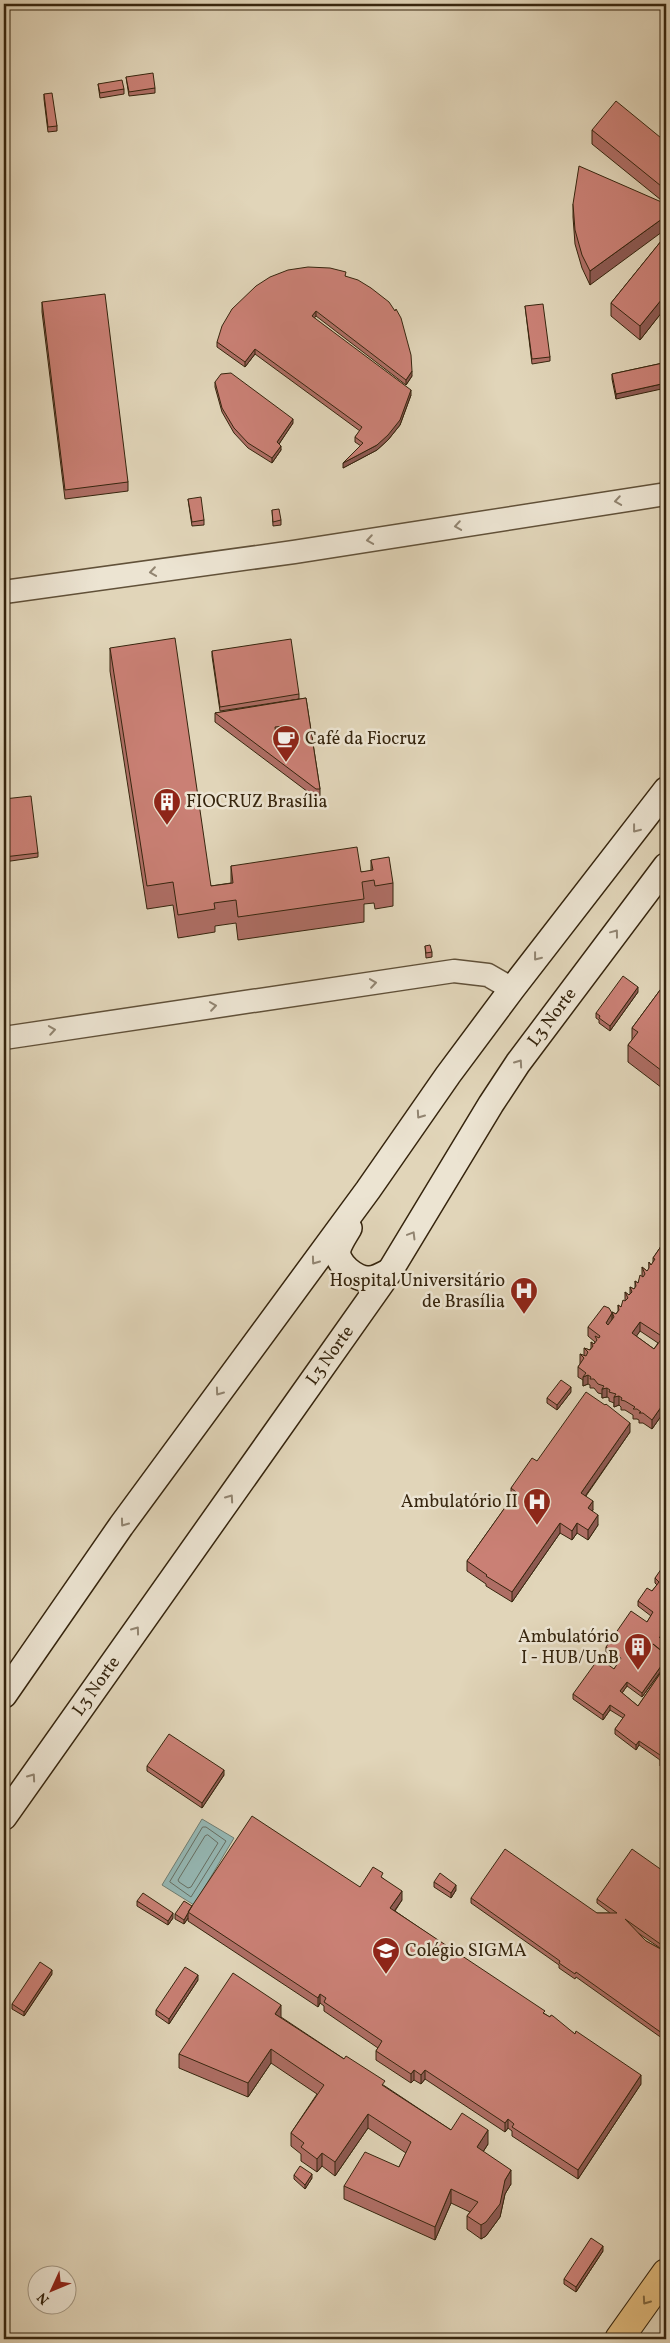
<svg xmlns="http://www.w3.org/2000/svg" width="670" height="2343" viewBox="0 0 670 2343" font-family="Vollkorn,serif">
  <style>
    .water { fill: #95b8b5; stroke: #6f7d72 }
    .lines { fill: none; stroke-linecap: round; stroke-linejoin: round }
    .shore { stroke: #666e62; stroke-width: 1 }
    .tertiary-casing { stroke: #615139; stroke-width: 25 }
    .secondary-casing { stroke: #36250e; stroke-width: 28 }
    .primary-casing { stroke: #36250e; stroke-width: 30 }
    .tertiary { stroke: #ece4d2; stroke-width: 22 }
    .secondary { stroke: #ece4d2; stroke-width: 25 }
    .primary { stroke: #e0ba7c; stroke-width: 28 }
    .wall { fill: #ae6e65; stroke: #36250e; fill-rule: evenodd }
    .shaded-wall { fill: #8d5a52; stroke: #36250e }
    .building { fill: #ca8075; stroke: #36250e; fill-rule: evenodd }
    .oneway { stroke: #918470 }
    .oneway2 { stroke: #82683f }
    .labels { text-anchor: middle; dominant-baseline: central; stroke-width: 5; stroke-linejoin: round; paint-order: stroke }
    .poi-label { font-size: 18px; fill: #36250e; stroke: #ece4d2; text-anchor: start }
    .street-label { font-size: 18px; fill: #36250e; stroke: #ece4d2 }
  </style>
  <rect width="100%" height="100%" fill="#e1d5b9"/>
  <filter id="stains"><feTurbulence type="fractalNoise" baseFrequency=".004" numOctaves="4"/><feColorMatrix values="0 0 0 0 .2 0 0 0 0 .09 0 0 0 0 .02 0 0 0 .5 -.17"/></filter>
  <radialGradient id="worn" r=".72"><stop offset=".6" stop-color="#630" stop-opacity="0"/><stop offset="1" stop-color="#630" stop-opacity=".3"/></radialGradient>
  <path class="water" d="M202,1819L234,1838L194,1905L162,1885Z"/>
  <g class="lines">
    <path class="shore" d="M203,1827H206L226,1841L191,1897L170,1882Z
      M208,1835L218,1843L191,1887L188,1888L179,1882L178,1880L205,1836Z"/>
    <defs>
      <path id="tertiary" d="M4,592L294,552L666,494
        M4,1038L454,971L488,975L512,989"/>
      <g id="secondary">
        <path d="M349,1228C345,1235 340,1242 338,1249C335,1263 356,1280 369,1279C376,1279 384,1274 390,1271"/>
        <path d="M4,1695L121,1526L368,1190L448,1075L512,989L666,790"/>
        <path id="s1" d="M4,1817L390,1271L491,1104L518,1063L666,866"/>
      </g>
      <path id="primary" d="M619,2339L666,2273"/>
    </defs>
    <use href="#tertiary" class="tertiary-casing"/>
    <use href="#secondary" class="secondary-casing"/>
    <use href="#primary" class="primary-casing"/>
    <use href="#tertiary" class="tertiary"/>
    <use href="#secondary" class="secondary"/>
    <use href="#primary" class="primary"/>
  </g>
  <path class="wall" d="M126,77L155,88V93L129,96Z
    M98,84L124,89V94L100,98Z
    M44,94L57,126V131L48,132L44,99Z
    M592,130L666,142V204L592,144Z
    M573,204H666L590,285L582,268L575,244L573,217Z
    M666,235V307L640,340L611,316V303Z
    M346,276L412,376L406,385L316,316L314,318L411,395L400,425L388,440L377,450L343,468L361,446L355,442V437L360,431L255,354L245,367L217,347V342Z
    M42,302L128,482V491L65,499L42,312Z
    M525,306L550,357V361L532,364Z
    M663,363L616,399L612,379V374Z
    M215,382L293,423L279,444L281,450L272,463L248,448L234,433L222,412L215,387Z
    M188,499L204,520V525L192,526Z
    M272,510L281,520V525L273,526Z
    M110,648L211,886L231,883V866L361,872L371,871V860L393,883V906L375,909L374,903L364,904V922L238,940L236,923L215,926V932L178,938L173,905L147,909L110,671Z
    M212,651L299,694V699L220,711L212,656Z
    M306,698L320,789V798H316L215,722V713Z
    M4,799L38,853V857L4,862Z
    M425,946L432,952V957L426,958Z
    M666,982V1091L628,1062V1045L632,1040V1028Z
    M638,992L610,1031L599,1023V1020L596,1018V1013Z
    M666,1239V1409L652,1429L643,1423H639V1420L637,1419H633V1415L625,1410H621V1407L619,1405L614,1407V1403L609,1401V1398L607,1397L602,1398V1394L598,1393L594,1388H590V1385L588,1384L583,1386V1380L578,1377V1367L580,1364V1354L584,1356V1348L590,1350L591,1348V1342L594,1344L595,1342L588,1336V1327L612,1320V1312L616,1314L618,1311V1305L621,1307L625,1301V1292L629,1295L630,1294V1287L634,1289L635,1288V1281L638,1283L642,1277V1267L647,1271L649,1269V1262L651,1265L653,1263V1258ZM640,1331L658,1343L654,1349L636,1336Z
    M571,1392L557,1410L547,1403V1398Z
    M630,1432L586,1496L593,1510L592,1511L598,1525L588,1540L577,1533L572,1540L560,1533L512,1602L486,1586V1584L467,1571V1561L512,1498L511,1497V1488L537,1461Z
    M666,1567V1664L642,1697L627,1686L622,1693L638,1706L666,1665V1770L660,1766V1760L639,1745L636,1750L615,1734V1729L623,1718L610,1710L603,1720L573,1699V1694L614,1669L619,1662L606,1652V1647L647,1622L651,1616L638,1606V1601L652,1591L657,1585L655,1583V1578Z
    M147,1766L224,1775L202,1808L147,1771Z
    M666,1873V2041L576,1977L575,1979L559,1968V1965L471,1903V1898L597,1913H610L597,1903V1899ZM638,1933L666,1952L646,1941Z
    M383,1878L402,1900L395,1911L545,2014L575,2034L641,2084L578,2179L512,2136V2131L508,2128L505,2132L425,2079L421,2084L414,2080L411,2083L376,2060V2051L378,2048L324,2011V2006L320,2003L318,2007L188,1921V1918L184,1924L175,1919V1914L192,1906L360,1887Z
    M434,1882L456,1890L451,1898L434,1887Z
    M137,1901L173,1918L168,1925L137,1906Z
    M52,1974L24,2016L12,2009V2004Z
    M198,1980L169,2024L156,2015V2010Z
    M281,2017L451,2130L488,2144L483,2152L511,2184L505,2194L500,2217L486,2236L481,2239L467,2229V2216L470,2212L451,2203L435,2240L344,2199V2186L399,2167L406,2153L368,2128L335,2176L322,2166L317,2172L301,2161V2154L291,2146V2133L317,2094L271,2063L248,2097L179,2068V2054Z
    M294,2175L312,2178L305,2189L294,2179Z
    M603,2251L576,2292L564,2284V2279Z"/>
  <path class="shaded-wall" d="M666,216V229L590,285V271Z
    M666,294V307L640,340V326Z
    M316,311V316L312,321V316Z
    M255,349V354L245,367V362Z
    M412,371V376L406,385V380Z
    M666,383V388L616,399V394Z
    M411,390V395L400,425L388,440L377,450L343,468V463L377,445Z
    M293,419V423L277,447V442Z
    M281,446V450L272,463V458Z
    M638,987V992L610,1031V1026Z
    M612,1313V1322L606,1332V1323Z
    M640,1322V1331L632,1343V1333Z
    M588,1375V1384L583,1386V1377Z
    M571,1387V1392L557,1410V1405Z
    M607,1388V1397L602,1398V1389Z
    M619,1396V1405L614,1407V1397Z
    M666,1400V1409L652,1429V1420Z
    M630,1423V1432L581,1502V1493Z
    M593,1501V1510L588,1517V1508Z
    M598,1515V1525L588,1540V1530Z
    M560,1523V1533L512,1602V1592Z
    M577,1523V1533L572,1540V1531Z
    M666,1659V1664L642,1697V1693Z
    M627,1682V1686L620,1696V1691Z
    M610,1705V1710L603,1720V1715Z
    M639,1741V1745L636,1750V1745Z
    M224,1770V1775L202,1808V1803Z
    M456,1885V1890L451,1898V1893Z
    M402,1891V1900L390,1917V1908Z
    M173,1913V1918L168,1925V1921Z
    M188,1913V1918L184,1924V1920Z
    M52,1970V1974L24,2016V2012Z
    M198,1975V1980L169,2024V2019Z
    M320,1994V2003L318,2007V1998Z
    M281,2005V2018L275,2014Z
    M271,2049V2063L248,2097V2083Z
    M414,2070V2080L411,2083V2074Z
    M425,2070V2079L421,2084V2075Z
    M641,2075V2084L578,2179V2170Z
    M368,2114V2128L335,2176V2162Z
    M508,2119V2128L505,2132V2123Z
    M488,2130V2144L477,2161V2147Z
    M322,2153V2166L317,2172V2159Z
    M511,2170V2184L505,2194L500,2217L486,2236L481,2239V2225L505,2180Z
    M312,2174V2178L305,2189V2185Z
    M451,2189V2203L435,2240V2227Z
    M603,2246V2251L576,2292V2287Z"/>
  <path class="building" d="M153,73L155,88L129,92L126,77Z
    M122,80L124,89L100,93L98,84Z
    M52,93L57,126L48,127L44,94Z
    M616,101L666,142V190L592,130Z
    M579,166L666,204V216L590,271L582,255L575,230L573,204Z
    M666,235V294L640,326L611,303Z
    M308,267L330,268L346,272L345,276L358,280L371,288L389,302L395,311L396,309L401,318L411,355L412,371L406,380L316,311L312,316L411,390L400,420L388,435L377,445L343,463L363,443L355,437L362,427L255,349L245,362L217,342L222,326L232,309L256,286L270,277L288,270Z
    M105,294L128,482L65,490L42,302Z
    M543,304L550,357L532,359L525,306Z
    M663,363L666,377V383L616,394L612,374Z
    M231,373L293,419L277,442L281,446L272,458L248,443L234,428L222,408L215,382L221,374Z
    M201,497L204,520L192,522L188,499Z
    M279,509L281,520L273,522L272,510Z
    M175,638L211,886L233,883L231,866L357,847L361,872L373,870L371,860L389,857L393,883L375,886L374,880L362,882L364,899L238,917L236,900L214,903L215,909L178,915L173,882L147,886L110,648Z
    M291,639L299,694L220,707L212,651Z
    M306,698L320,789H316L215,713ZM284,726L286,735L276,737L275,727Z
    M31,796L38,853L4,857V799Z
    M430,945L432,952L426,953L425,946Z
    M623,976L638,987L610,1026L599,1018L600,1016L596,1013Z
    M666,982V1074L628,1045L638,1032L632,1028Z
    M666,1239V1400L652,1420L643,1413H639L641,1412L637,1409H633L635,1407L625,1401L621,1400L622,1398L619,1396L614,1397L616,1394L609,1392L610,1390L607,1388L602,1389L604,1386L598,1384L594,1379H590L591,1377L588,1375L583,1377L586,1373L578,1367L584,1358L580,1354L586,1356L588,1352L584,1348L590,1350L593,1346L591,1342L594,1344L597,1340L595,1336L599,1338L600,1336L588,1327L604,1306L609,1308L612,1313L606,1323L608,1325L614,1317L612,1312L616,1314L619,1310L618,1305L621,1307L623,1300L625,1301L628,1298L625,1292L629,1295L632,1292L630,1287L634,1289L636,1286L635,1281L638,1283L640,1275L643,1277L645,1274L642,1267L647,1271L649,1268V1262L651,1265L655,1259L653,1258ZM640,1322L663,1337L654,1349L632,1333Z
    M561,1380L571,1387L557,1405L547,1398Z
    M586,1392L605,1405L606,1404L630,1423L581,1493L593,1501L588,1508L598,1515L588,1530L577,1523L572,1531L560,1523L512,1592L486,1576L487,1575L467,1561L516,1492L511,1488L532,1458L537,1461Z
    M664,1565L666,1567V1641L659,1637L666,1642V1654L653,1644L666,1655V1659L642,1693L627,1682L620,1691L638,1706L666,1665V1765L660,1761L663,1757L639,1741L636,1745L615,1729L625,1715L610,1705L603,1715L573,1694L599,1658L614,1669L621,1658L606,1647L631,1611L647,1622L653,1612L638,1601L647,1588L652,1591L659,1582L655,1578Z
    M169,1734L224,1770L202,1803L147,1766Z
    M252,1816L360,1887L373,1867L383,1873L381,1877L402,1891L390,1908L545,2011L543,2013L550,2017L551,2015L553,2016L575,2034L576,2031L641,2075L578,2170L512,2127L514,2124L508,2119L505,2123L425,2070L421,2075L414,2070L411,2074L376,2051L382,2041L324,2002L326,1998L320,1994L318,1998L188,1912Z
    M505,1849L597,1913H617L597,1899L632,1849L666,1873V1948L625,1919L646,1941L666,1952V2036L576,1972L575,1974L559,1963L560,1961L471,1898Z
    M440,1873L456,1885L451,1893L434,1882Z
    M143,1893L173,1913L168,1921L137,1901Z
    M184,1901L192,1906L184,1920L175,1914Z
    M40,1962L52,1970L24,2012L12,2004Z
    M185,1967L198,1975L169,2019L156,2010Z
    M233,1973L281,2005L275,2014L344,2059L346,2056L385,2081L382,2085L451,2130L462,2113L488,2130L477,2147L511,2170L505,2180L500,2204L486,2222L481,2225L467,2216L478,2202L451,2189L435,2227L344,2186L365,2152L399,2167L411,2142L368,2114L335,2162L322,2153L317,2159L301,2147L304,2143L291,2133L324,2085L271,2049L248,2083L179,2054Z
    M300,2166L312,2174L305,2185L294,2175Z
    M591,2238L603,2246L576,2287L564,2279Z"/>
  <defs><path id="oneway-chevron" d="M-2-3.5L2.5 0L-2 3.5" fill="none" stroke-width="1.6" stroke-linecap="round" stroke-linejoin="round" transform="scale(1.25)"/></defs>
  <g class="oneway">
    <use href="#oneway-chevron" transform="translate(618 501) rotate(171)"/>
    <use href="#oneway-chevron" transform="translate(458 526) rotate(171)"/>
    <use href="#oneway-chevron" transform="translate(370 540) rotate(171)"/>
    <use href="#oneway-chevron" transform="translate(153 572) rotate(172)"/>
    <use href="#oneway-chevron" transform="translate(636 829) rotate(128)"/>
    <use href="#oneway-chevron" transform="translate(615 933) rotate(-53)"/>
    <use href="#oneway-chevron" transform="translate(537 957) rotate(128)"/>
    <use href="#oneway-chevron" transform="translate(373 983) rotate(-8)"/>
    <use href="#oneway-chevron" transform="translate(213 1006) rotate(-8)"/>
    <use href="#oneway-chevron" transform="translate(52 1030) rotate(-9)"/>
    <use href="#oneway-chevron" transform="translate(519 1063) rotate(-55)"/>
    <use href="#oneway-chevron" transform="translate(420 1115) rotate(125)"/>
    <use href="#oneway-chevron" transform="translate(412 1235) rotate(-59)"/>
    <use href="#oneway-chevron" transform="translate(315 1261) rotate(126)"/>
    <use href="#oneway-chevron" transform="translate(219 1392) rotate(126)"/>
    <use href="#oneway-chevron" transform="translate(230 1498) rotate(-55)"/>
    <use href="#oneway-chevron" transform="translate(124 1523) rotate(126)"/>
    <use href="#oneway-chevron" transform="translate(136 1630) rotate(-54)"/>
    <use href="#oneway-chevron" transform="translate(32 1777) rotate(-55)"/>
  </g>
  <use class="oneway2" href="#oneway-chevron" transform="translate(646 2301) rotate(125)"/>
  <defs>
    <symbol id="cafe-pin" viewBox="-11 -11 22 30"><path d="M0 17L-7.5 6A9.5 9.5 0 1 1 7.5 6Z" fill="#8f2418" stroke="#ece4d2"/><path d="M-5.5-4.5H6V0H3Q3 3.5 0 3.5H-2.5Q-5.5 3.5-5.5 0ZM3-3.2v2h1.7v-2ZM-6 4.5H4V6H-6Z" fill="#fff"/></symbol>
    <symbol id="building-pin" viewBox="-11 -11 22 30"><path d="M0 17L-7.5 6A9.5 9.5 0 1 1 7.5 6Z" fill="#8f2418" stroke="#ece4d2"/><path d="M-4-6H4V6H1V3H-1V6H-4ZM-2.5-4.3h1.7v1.8h-1.7ZM.8-4.3h1.7v1.8H.8ZM-2.5-1h1.7V.8h-1.7ZM.8-1h1.7V.8H.8Z" fill="#fff"/></symbol>
    <symbol id="hospital-pin" viewBox="-11 -11 22 30"><path d="M0 17L-7.5 6A9.5 9.5 0 1 1 7.5 6Z" fill="#8f2418" stroke="#ece4d2"/><path d="M-5-5h3v3.5h4V-5h3V5h-3V1.5h-4V5h-3Z" fill="#fff"/></symbol>
    <symbol id="school-pin" viewBox="-11 -11 22 30"><path d="M0 17L-7.5 6A9.5 9.5 0 1 1 7.5 6Z" fill="#8f2418" stroke="#ece4d2"/><path d="M0-5L7-2L0 1L-7-2ZM-4 1L0 2.5L4 1V4Q0 6-4 4Z" fill="#fff"/></symbol>
  </defs>
  <g fill-rule="evenodd">
    <use href="#cafe-pin" x="270" y="723" width="32" height="43"/>
    <use href="#building-pin" x="151" y="786" width="32" height="43"/>
    <use href="#hospital-pin" x="508" y="1275" width="32" height="43"/>
    <use href="#hospital-pin" x="521" y="1486" width="32" height="43"/>
    <use href="#building-pin" x="622" y="1631" width="32" height="43"/>
    <use href="#school-pin" x="370" y="1935" width="32" height="43"/>
  </g>
  <g class="labels">
    <g class="poi-label">
      <text x="305" y="739">Café da Fiocruz</text>
      <text x="186" y="802">FIOCRUZ Brasília</text>
      <text x="505" y="1281" text-anchor="end">Hospital Universitário<tspan x="505" dy="21">de Brasília</tspan></text>
      <text x="518" y="1502" text-anchor="end">Ambulatório II</text>
      <text x="619" y="1637" text-anchor="end">Ambulatório<tspan x="619" dy="21">I - HUB/UnB</tspan></text>
      <text x="405" y="1951">Colégio SIGMA</text>
    </g>
    <g class="street-label">
      <text stroke="none"><textPath href="#s1" startOffset="970">L3 Norte</textPath></text>
      <text stroke="none"><textPath href="#s1" startOffset="565">L3 Norte</textPath></text>
      <text stroke="none"><textPath href="#s1" startOffset="160">L3 Norte</textPath></text>
    </g>
  </g>
  <rect width="670" height="2343" fill="none" stroke="#e1d5b9" stroke-width="20"/>
  <rect x="5" y="5" width="660" height="2333" fill="none" stroke="#36250e" stroke-width="2.5"/>
  <rect x="10" y="10" width="650" height="2323" fill="none" stroke="#36250e"/>
  <g transform="translate(52 2290) rotate(226)"><circle r="24" fill="#ece4d2" stroke="#a39884"/>
  <path d="M0-4L9 19L0 12L-9 19Z" fill="#8f2418"/>
  <text y="-8" font-size="14" font-weight="bold" text-anchor="middle" fill="#36250e">N</text>
  </g>
  <rect width="100%" height="100%" filter="url(#stains)"/>
  <rect width="100%" height="100%" fill="url(#worn)"/>
</svg>
